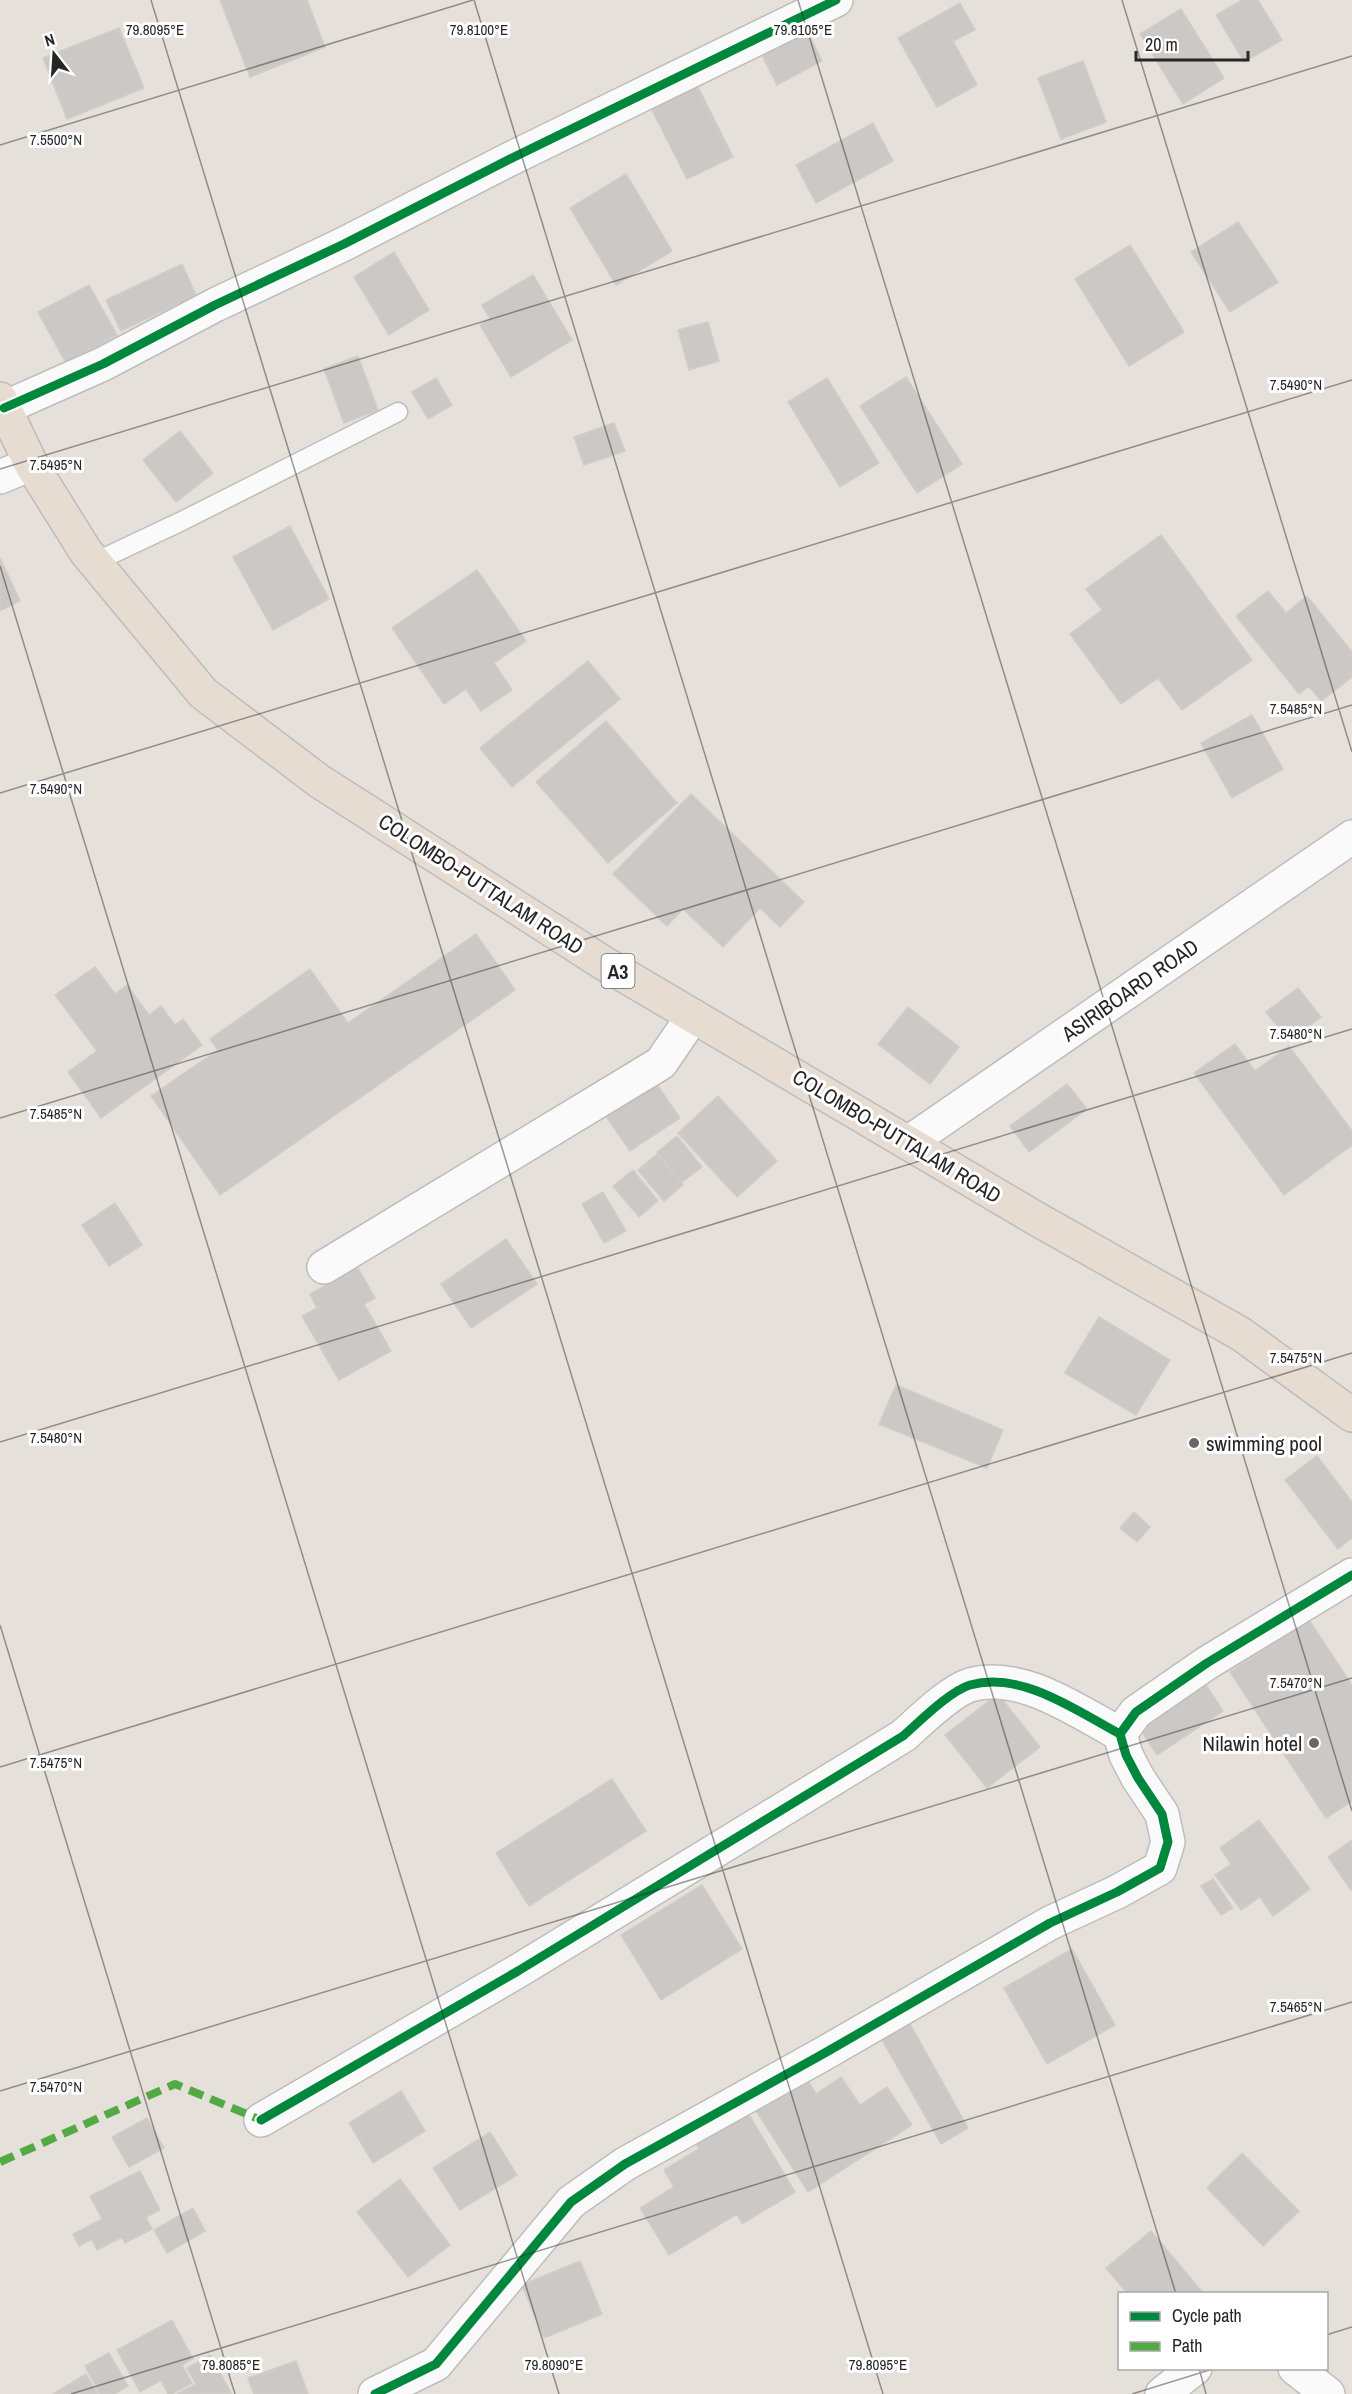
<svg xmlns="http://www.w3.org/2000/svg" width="1352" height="2394" viewBox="0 0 1352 2394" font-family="'Archivo Narrow',sans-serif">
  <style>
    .building { fill: #ccc8c5; stroke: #d1ccc8; stroke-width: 1.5 }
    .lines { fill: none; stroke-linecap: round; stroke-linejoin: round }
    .service-casing { stroke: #bebdbd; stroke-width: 21 }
    .minor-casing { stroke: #bebdbd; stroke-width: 36 }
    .trunk-casing { stroke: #bebcbb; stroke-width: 36 }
    .service { stroke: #fbfafa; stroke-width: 18 }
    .minor { stroke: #fbfafa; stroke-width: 33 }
    .trunk { stroke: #e6dcd1; stroke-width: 33 }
    .quiet { stroke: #53aa44; stroke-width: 8; stroke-dasharray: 15 8; stroke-linecap: butt }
    .cycleway-casing { stroke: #fff; stroke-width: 13 }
    .cycleway { stroke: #00873e; stroke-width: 9 }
    .ticks { fill: none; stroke: #262626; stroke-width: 1.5; stroke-opacity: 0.45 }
    .poi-dot { fill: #696765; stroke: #fff; stroke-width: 2 }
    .labels { text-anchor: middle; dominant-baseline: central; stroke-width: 6; stroke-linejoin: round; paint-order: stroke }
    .shield { fill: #fff; stroke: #676767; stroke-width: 1.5 }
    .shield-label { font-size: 20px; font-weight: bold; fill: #262626 }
    .street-label { font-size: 21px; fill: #262626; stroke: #fff }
    .poi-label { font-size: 21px; fill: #262626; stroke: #fff; text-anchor: start }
    .ticks-label { font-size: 15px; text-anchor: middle; fill: #262626; stroke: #fff; stroke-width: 6; stroke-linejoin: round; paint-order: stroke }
  </style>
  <rect width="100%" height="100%" fill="#e6e0db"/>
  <path class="building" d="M220,0H307L325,47L250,77Z
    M1242,0H1258L1282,40L1244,62L1216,15Z
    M960,3L975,30L953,41L977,85L937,107L898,38Z
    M1181,9L1224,78L1183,104L1140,34Z
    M119,28L144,88L67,119L43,58Z
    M806,29L822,61L777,85L761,53Z
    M1083,61L1106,122L1061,139L1038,78Z
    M697,85L733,157L687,179L651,108Z
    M873,123L893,161L816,203L796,165Z
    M626,174L672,251L616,285L570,208Z
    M1238,222L1278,282L1230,312L1191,252Z
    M1130,245L1184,332L1129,366L1075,279Z
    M394,252L429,310L389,335L354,277Z
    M182,264L196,295L121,331L106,300Z
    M533,275L572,340L511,377L480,325L490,319L482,305Z
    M89,285L117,335L66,363L38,312Z
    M708,322L719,361L689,370L678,330Z
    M358,356L378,410L344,423L324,369Z
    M906,377L962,464L917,493L860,406Z
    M436,378L452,405L428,419L412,392Z
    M827,378L879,463L840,487L788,402Z
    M614,423L625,451L584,465L574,437Z
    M180,431L213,473L176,502L143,460Z
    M290,526L329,599L273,630L233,557Z
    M1161,535L1252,660L1182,710L1158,678L1121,704L1070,634L1102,610L1086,589Z
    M0,558L20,601L0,611Z
    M477,570L526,641L494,663L512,690L481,711L466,689L444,704L392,628Z
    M1268,591L1286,613L1307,596L1352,652V677L1321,701L1309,686L1299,694L1236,616Z
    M588,661L620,699L512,787L480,748Z
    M1252,715L1283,769L1232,798L1201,743Z
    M606,721L677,803L608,863L536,782Z
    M691,794L804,902L780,927L760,908L723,947L683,909L667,926L613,874Z
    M476,934L515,990L220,1195L151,1096L218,1050L210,1039L310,969L348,1023Z
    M95,967L115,994L127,985L149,1015L161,1006L175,1025L183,1019L202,1045L101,1118L68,1072L97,1051L55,995Z
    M1298,988L1321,1017L1289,1041L1266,1012Z
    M908,1007L959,1047L930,1084L878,1044Z
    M1235,1044L1255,1071L1289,1046L1352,1131V1145L1284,1195L1194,1073Z
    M651,1076L680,1118L630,1151L601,1109Z
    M1067,1084L1087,1109L1029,1152L1010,1126Z
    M718,1096L777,1161L737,1197L678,1133Z
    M677,1136L702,1167L682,1182L657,1152Z
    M657,1154L683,1185L664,1201L638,1170Z
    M633,1170L658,1201L639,1217L613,1186Z
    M603,1192L626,1231L604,1243L582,1204Z
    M115,1203L142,1245L109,1266L82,1225Z
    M506,1239L537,1284L471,1328L441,1284Z
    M358,1268L375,1298L364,1304L391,1351L339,1380L302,1316L317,1308L310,1294Z
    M1099,1317L1170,1360L1136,1415L1065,1373Z
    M896,1385L1003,1430L987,1468L879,1424Z
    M1317,1456L1352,1502V1538L1338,1549L1285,1480Z
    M1134,1512L1150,1527L1137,1542L1120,1528Z
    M1309,1620L1352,1685V1801L1326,1818L1230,1672Z
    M1202,1679L1223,1711L1157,1755L1136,1723Z
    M998,1694L1040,1747L987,1788L945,1735Z
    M612,1779L646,1831L529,1906L496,1853Z
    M1259,1820L1310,1889L1273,1916L1260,1897L1241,1910L1215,1875L1231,1864L1220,1848Z
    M1352,1840V1889L1351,1890L1328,1857Z
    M1213,1879L1233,1908L1221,1915L1201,1886Z
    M702,1885L742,1949L661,2000L621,1935Z
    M1072,1949L1115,2025L1047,2064L1004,1988Z
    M909,2022L968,2128L941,2144L881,2038Z
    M804,2074L816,2094L841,2077L860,2105L887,2087L912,2125L808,2192L753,2106Z
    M401,2091L425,2131L373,2163L349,2123Z
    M745,2108L795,2192L742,2224L737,2214L669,2255L640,2208L674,2187L664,2170L699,2149L693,2138Z
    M147,2118L164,2148L129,2167L112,2137Z
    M490,2132L517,2175L460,2210L433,2168Z
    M1242,2153L1299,2211L1263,2246L1207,2188Z
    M140,2171L160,2210L146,2217L152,2229L125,2243L122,2237L97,2250L92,2239L79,2246L73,2234L102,2219L90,2196Z
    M400,2179L450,2245L408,2277L357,2212Z
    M193,2208L205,2231L167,2253L154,2230Z
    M1151,2231L1204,2294H1128L1106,2268Z
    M580,2261L602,2314L544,2338L522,2285Z
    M172,2320L193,2359L182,2365L192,2383L172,2394H168L161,2380L140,2392L117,2350Z
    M109,2353L128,2386L114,2394H100L85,2366Z
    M210,2355L231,2393L177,2394L196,2384L187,2368Z
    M296,2361L308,2394H254L248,2378Z
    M86,2374L98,2394H53Z"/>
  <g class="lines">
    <defs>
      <path id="service" d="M95,562L182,521L398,412"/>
      <path id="minor" d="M4,408L103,364L215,305L344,244L510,159L836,0
        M0,477L31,464
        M908,1143L1352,837
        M324,1267L661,1063L693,1016
        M261,2120L518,1971L903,1736C919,1722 950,1691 970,1685C1022,1671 1075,1710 1120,1734
        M1295,2368L1328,2394
        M375,2394L436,2364L571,2202L625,2164L823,2054L1050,1923L1117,1892L1160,1868L1168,1842L1162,1814L1138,1778L1126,1755L1120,1734L1136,1712L1207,1663L1352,1575
        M1162,2394L1195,2368"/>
      <path id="trunk" d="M0,399L31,464L86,552L203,693L319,781L605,964L1035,1218L1241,1334L1352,1415"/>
    </defs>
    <use href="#service" class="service-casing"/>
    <use href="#minor" class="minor-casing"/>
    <use href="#trunk" class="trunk-casing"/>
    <use href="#service" class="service"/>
    <use href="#minor" class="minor"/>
    <use href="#trunk" class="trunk"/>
    <path class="quiet" d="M0,2162L175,2084L261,2120"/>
    <defs>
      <path id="cycleway" d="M4,408L103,364L215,305L344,244L510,159L836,0
        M261,2120L518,1971L903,1736C919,1722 950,1691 970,1685C1022,1671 1075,1710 1120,1734
        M375,2394L436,2364L571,2202L625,2164L823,2054L1050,1923L1117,1892L1160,1868L1168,1842L1162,1814L1138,1778L1126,1755L1120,1734L1136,1712L1207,1663L1352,1575"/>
    </defs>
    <use href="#cycleway" class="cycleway-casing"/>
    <use href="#cycleway" class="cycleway"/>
  </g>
  <path class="ticks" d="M151,0L883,2394M474,0L1176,2294M798,0L1352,1811M1122,0L1352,752M0,145L473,0M0,469L1352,56M0,566L559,2394M0,793L1352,380M0,1118L1352,705M0,1442L1352,1029M0,1625L235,2394M0,1767L1352,1353M0,2091L1352,1678M1326,2335L1352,2327M1199,2368L1206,2394M71,2394L1352,2002M1132,2394L1216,2368"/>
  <g class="poi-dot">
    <circle cx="1194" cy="1443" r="6"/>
    <circle cx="1314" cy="1743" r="6"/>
  </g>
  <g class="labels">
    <rect class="shield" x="601.5" y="954" width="33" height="34" rx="4.5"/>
    <g class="shield-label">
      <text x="618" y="971">A3</text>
    </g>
    <g class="street-label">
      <text transform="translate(481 884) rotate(33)">COLOMBO-PUTTALAM ROAD</text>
      <text transform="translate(1130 990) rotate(-35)">ASIRIBOARD ROAD</text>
      <text transform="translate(897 1136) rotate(31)">COLOMBO-PUTTALAM ROAD</text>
    </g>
    <g class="poi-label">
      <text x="1206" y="1443">swimming pool</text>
      <text x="1302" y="1743" text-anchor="end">Nilawin hotel</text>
    </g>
  </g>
  <g class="ticks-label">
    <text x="155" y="35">79.8095°E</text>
    <text x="479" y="35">79.8100°E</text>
    <text x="803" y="35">79.8105°E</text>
    <text x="56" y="145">7.5500°N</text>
    <text x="1296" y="390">7.5490°N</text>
    <text x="56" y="470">7.5495°N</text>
    <text x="1296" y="714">7.5485°N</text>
    <text x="56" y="794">7.5490°N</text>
    <text x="1296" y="1039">7.5480°N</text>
    <text x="56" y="1119">7.5485°N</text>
    <text x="1296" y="1363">7.5475°N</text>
    <text x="56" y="1443">7.5480°N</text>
    <text x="1296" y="1688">7.5470°N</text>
    <text x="56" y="1768">7.5475°N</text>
    <text x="1296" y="2012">7.5465°N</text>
    <text x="56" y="2092">7.5470°N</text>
    <text x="231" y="2370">79.8085°E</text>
    <text x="554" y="2370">79.8090°E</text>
    <text x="878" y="2370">79.8095°E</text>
  </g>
  <rect x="1118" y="2292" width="210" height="78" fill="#ffffff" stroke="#a8a8a8" stroke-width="1.5"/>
  <rect x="1130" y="2312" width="30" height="9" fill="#00873e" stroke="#a8a8a8" stroke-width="1.5"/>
  <text x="1172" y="2322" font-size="18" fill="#262626">Cycle path</text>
  <rect x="1130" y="2342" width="30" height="9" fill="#53aa44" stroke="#a8a8a8" stroke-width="1.5"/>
  <text x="1172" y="2352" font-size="18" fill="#262626">Path</text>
  <g transform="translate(54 54) rotate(343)" stroke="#ffffff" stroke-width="4.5" paint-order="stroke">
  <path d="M0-4.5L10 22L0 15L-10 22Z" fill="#262626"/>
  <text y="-9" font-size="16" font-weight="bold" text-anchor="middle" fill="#262626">N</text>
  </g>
  <path d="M1136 51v9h112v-9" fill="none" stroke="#262626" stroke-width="3"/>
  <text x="1145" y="51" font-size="18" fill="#262626" stroke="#ffffff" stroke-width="4.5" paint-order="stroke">20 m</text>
</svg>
